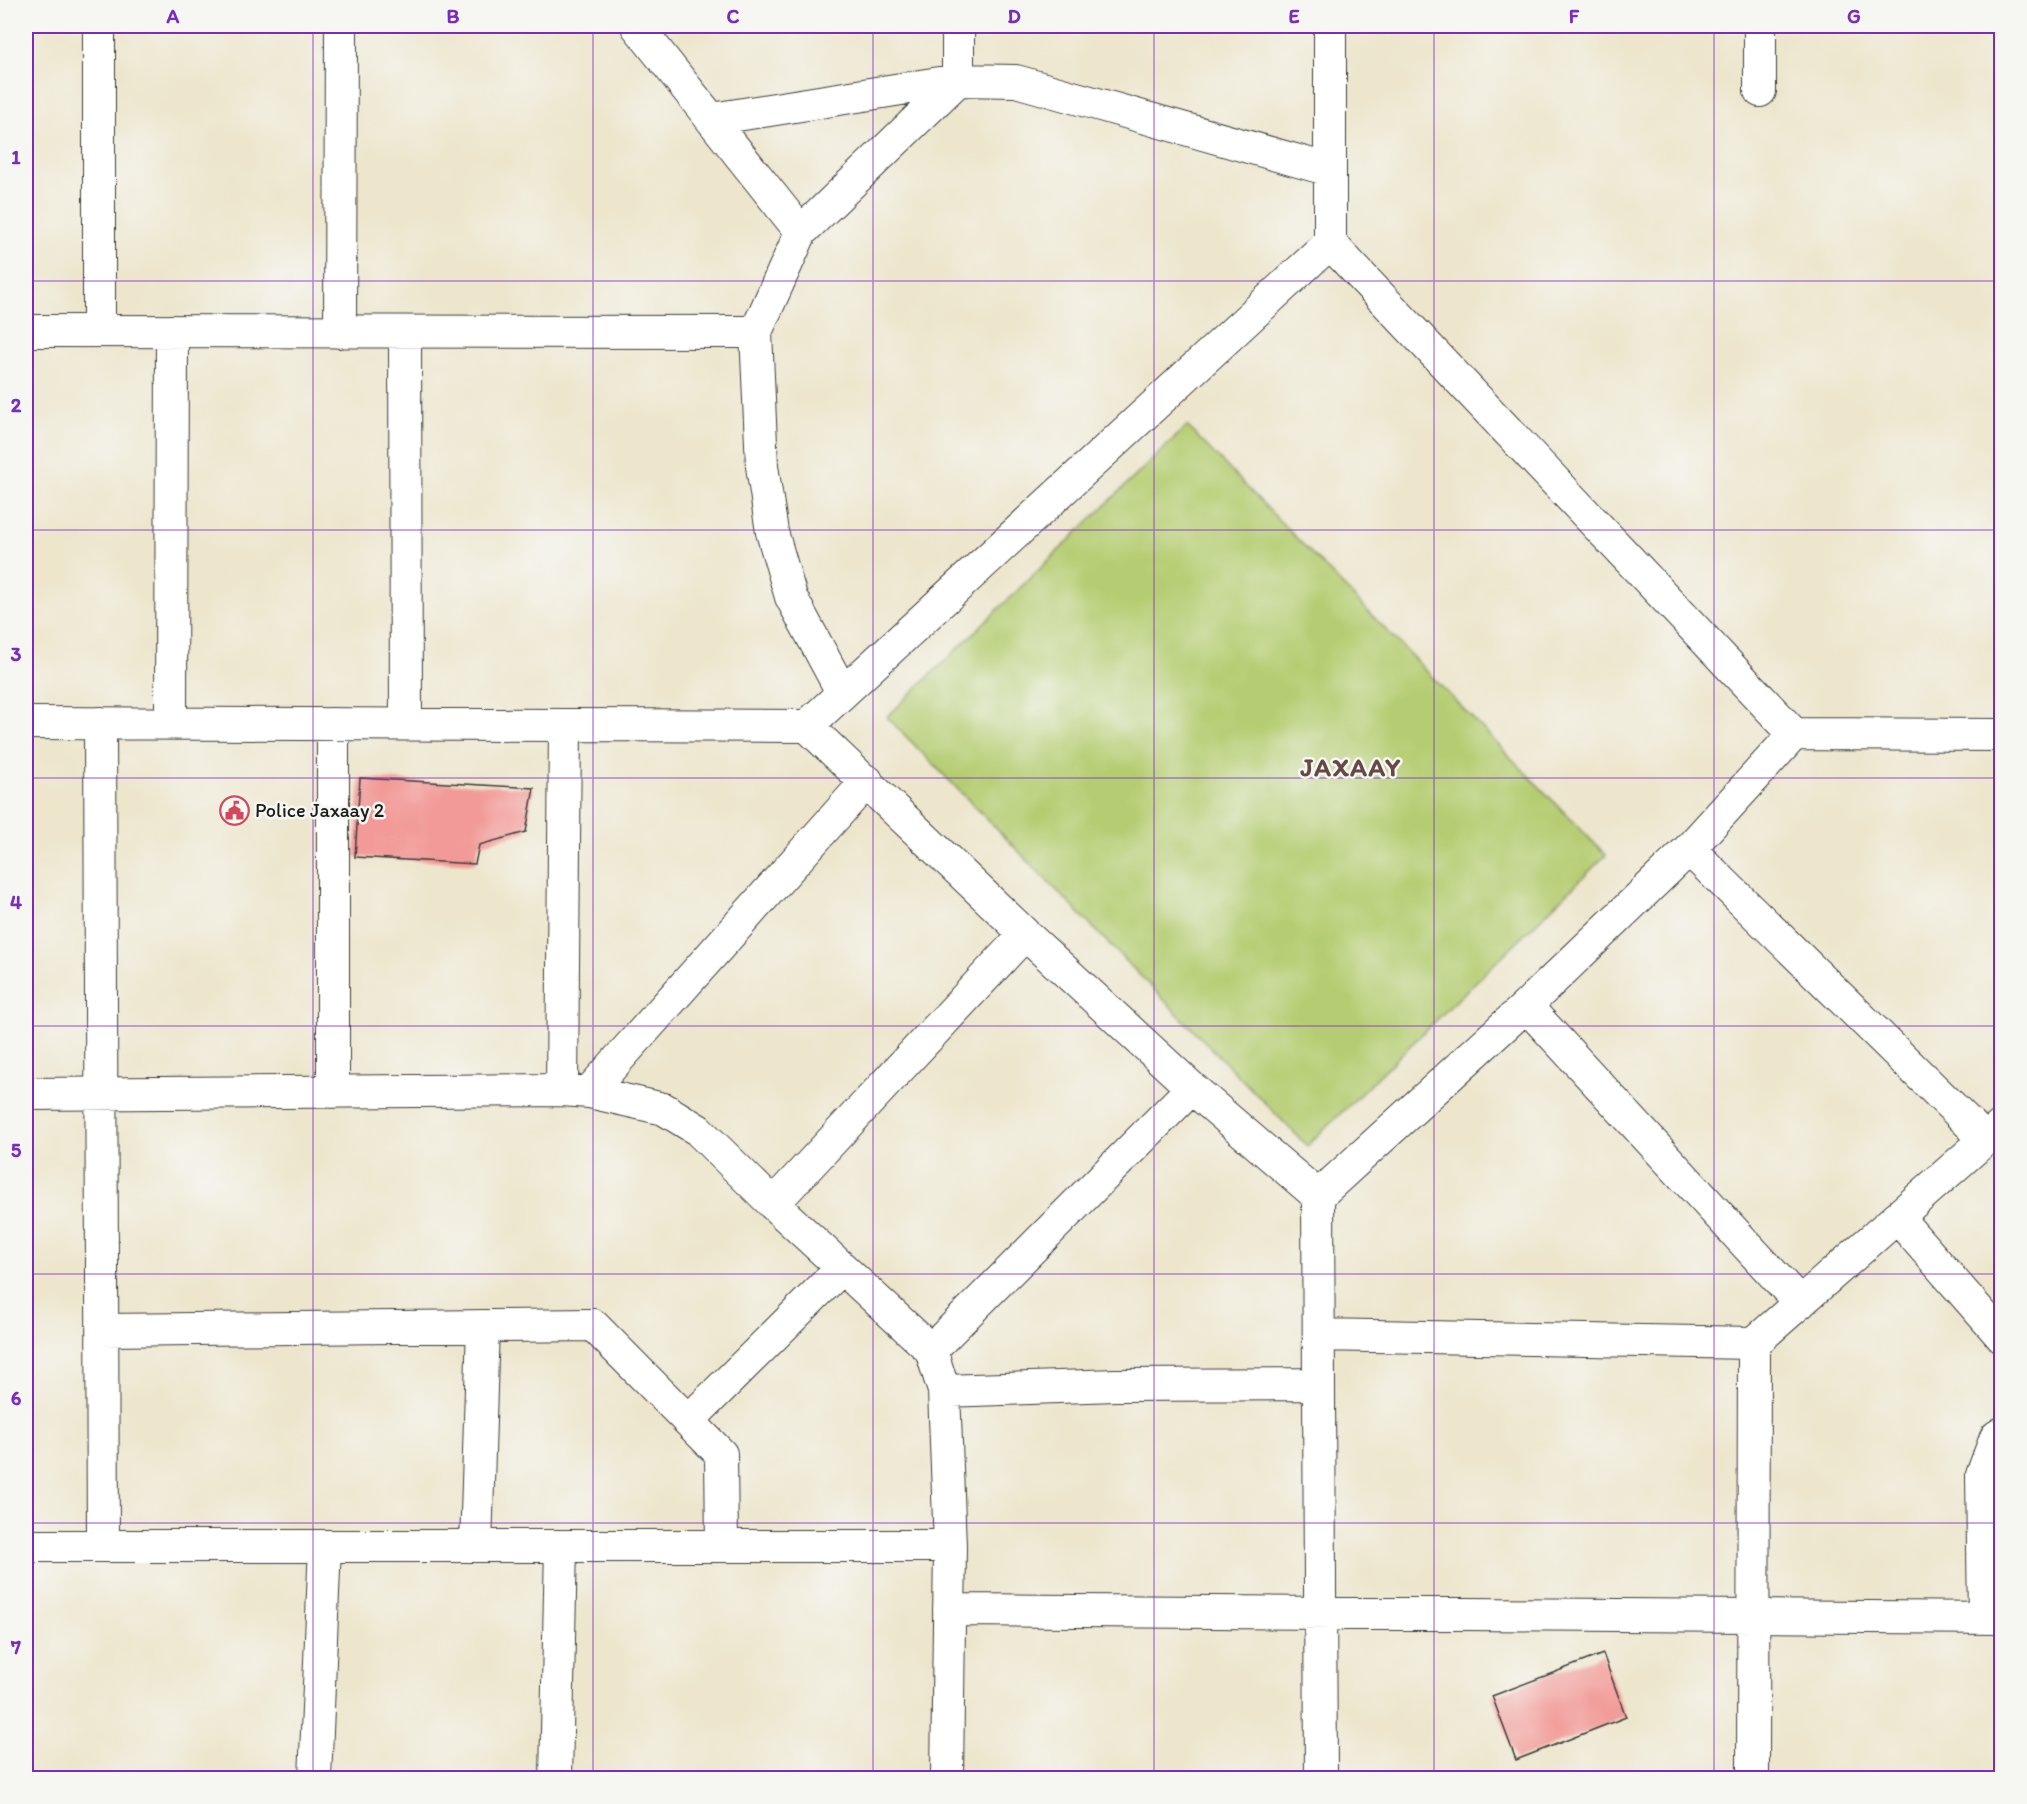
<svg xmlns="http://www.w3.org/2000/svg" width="2027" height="1804" viewBox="0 0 2027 1804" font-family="Itim,sans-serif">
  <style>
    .green { fill: #b5cd72; stroke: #687447; stroke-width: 1.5 }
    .building { fill: #f29a97 }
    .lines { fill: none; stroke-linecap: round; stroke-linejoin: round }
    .street-casing { stroke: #3b3a37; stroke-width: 34 }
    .street { stroke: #fff; stroke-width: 32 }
    .grid { fill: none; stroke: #7b2cbf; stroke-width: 1.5; stroke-opacity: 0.55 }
    .labels { text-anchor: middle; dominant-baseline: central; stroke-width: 5; stroke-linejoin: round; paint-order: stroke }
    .poi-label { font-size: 20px; fill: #1c1c1c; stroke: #f6f6f2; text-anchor: start }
    .district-label { font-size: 26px; font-weight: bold; letter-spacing: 1.5px; fill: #674847; stroke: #f6f6f2 }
    .neatline { fill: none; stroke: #7b2cbf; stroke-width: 2 }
    .grid-label { font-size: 20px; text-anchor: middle; font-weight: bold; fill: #7b2cbf }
  </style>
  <rect width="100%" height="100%" fill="#f6f6f2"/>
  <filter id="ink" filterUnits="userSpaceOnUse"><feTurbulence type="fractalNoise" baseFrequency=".0167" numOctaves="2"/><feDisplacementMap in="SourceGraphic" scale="12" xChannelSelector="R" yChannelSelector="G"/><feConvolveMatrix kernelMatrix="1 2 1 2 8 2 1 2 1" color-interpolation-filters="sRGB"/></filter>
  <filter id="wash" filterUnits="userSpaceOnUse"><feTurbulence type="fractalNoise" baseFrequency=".008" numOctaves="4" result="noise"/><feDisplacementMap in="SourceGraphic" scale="24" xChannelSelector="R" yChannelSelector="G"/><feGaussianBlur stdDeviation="1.35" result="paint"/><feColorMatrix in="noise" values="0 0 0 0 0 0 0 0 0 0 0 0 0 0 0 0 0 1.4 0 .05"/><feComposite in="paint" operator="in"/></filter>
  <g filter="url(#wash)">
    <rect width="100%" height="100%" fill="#ede6cd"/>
    <path class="green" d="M1187,426L1606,855L1307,1146L887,717Z"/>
    <g id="blocks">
      <path class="building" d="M360,778L534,788L526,832L479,845L475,864L355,857Z
        M1603,1654L1626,1717L1516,1760L1492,1696Z"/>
    </g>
  </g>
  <g filter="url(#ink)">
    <use href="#blocks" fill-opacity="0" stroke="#3b3a37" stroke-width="1.5"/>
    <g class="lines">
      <defs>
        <path id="street" d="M637,26L801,232
          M1760,91V26
          M712,119L958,80L1016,81L1330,170
          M1330,243V26
          M26,331L756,332
          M99,331V26
          M340,332L341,26
          M405,332L406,724
          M842,692L791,597L772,532L762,466L756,332L801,232L958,80V26
          M26,723L807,726L1025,934L1192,1088L1318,1196
          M100,723L103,1546
          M171,723L172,331
          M333,724V1092
          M807,726L1330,243L1794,734L2002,735
          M1689,849L1985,1139
          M1526,1006L1800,1303
          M562,1090L565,725
          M589,1092L867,781
          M26,1094L562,1090L589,1092L664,1109L698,1130L773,1204L931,1350L944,1391L950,1546L947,1778
          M773,1204L1025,934
          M1897,1217L2002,1337
          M103,1330L593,1325L721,1454L722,1545
          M1319,1335L1754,1343L2002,1125
          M931,1350L1192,1088
          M944,1391L1116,1385L1319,1384
          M688,1421L842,1268
          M26,1546H950
          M476,1546L483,1326
          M949,1610L2002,1618
          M1984,1618L1982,1475L1996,1437L2002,1433
          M315,1778L325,1546
          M556,1778L561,1546
          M1321,1778L1318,1196L1526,1006L1689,849L1794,734
          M1753,1778L1754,1343"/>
      </defs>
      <use href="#street" class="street-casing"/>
      <use href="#street" class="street"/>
    </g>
  </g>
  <path class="grid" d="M313,26V1778M593,26V1778M873,26V1778M1154,26V1778M1434,26V1778M1714,26V1778M26,281H2002M26,530H2002M26,778H2002M26,1026H2002M26,1274H2002M26,1523H2002"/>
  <defs>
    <symbol id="civic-ring" viewBox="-11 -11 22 22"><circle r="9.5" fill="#f6f6f2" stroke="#d1495b" stroke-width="1.5"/><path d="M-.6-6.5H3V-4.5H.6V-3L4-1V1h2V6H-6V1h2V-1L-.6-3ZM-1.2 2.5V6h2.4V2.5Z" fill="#d1495b"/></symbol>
  </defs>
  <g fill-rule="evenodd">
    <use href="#civic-ring" x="218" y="794" width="33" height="33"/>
  </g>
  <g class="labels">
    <g class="poi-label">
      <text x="255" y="810">Police Jaxaay 2</text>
    </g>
    <g class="district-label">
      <text x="1351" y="767">JAXAAY</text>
    </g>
  </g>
  <rect width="2027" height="1804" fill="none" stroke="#f6f6f2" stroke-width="66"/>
  <rect x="33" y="33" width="1961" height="1738" class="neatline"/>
  <g class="grid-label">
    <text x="173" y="23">A</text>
    <text x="453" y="23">B</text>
    <text x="733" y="23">C</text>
    <text x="1014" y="23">D</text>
    <text x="1294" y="23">E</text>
    <text x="1574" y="23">F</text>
    <text x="1854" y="23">G</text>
    <text x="16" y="164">1</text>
    <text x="16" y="412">2</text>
    <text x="16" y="661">3</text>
    <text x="16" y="909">4</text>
    <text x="16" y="1157">5</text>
    <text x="16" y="1405">6</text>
    <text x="16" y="1654">7</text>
  </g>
</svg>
